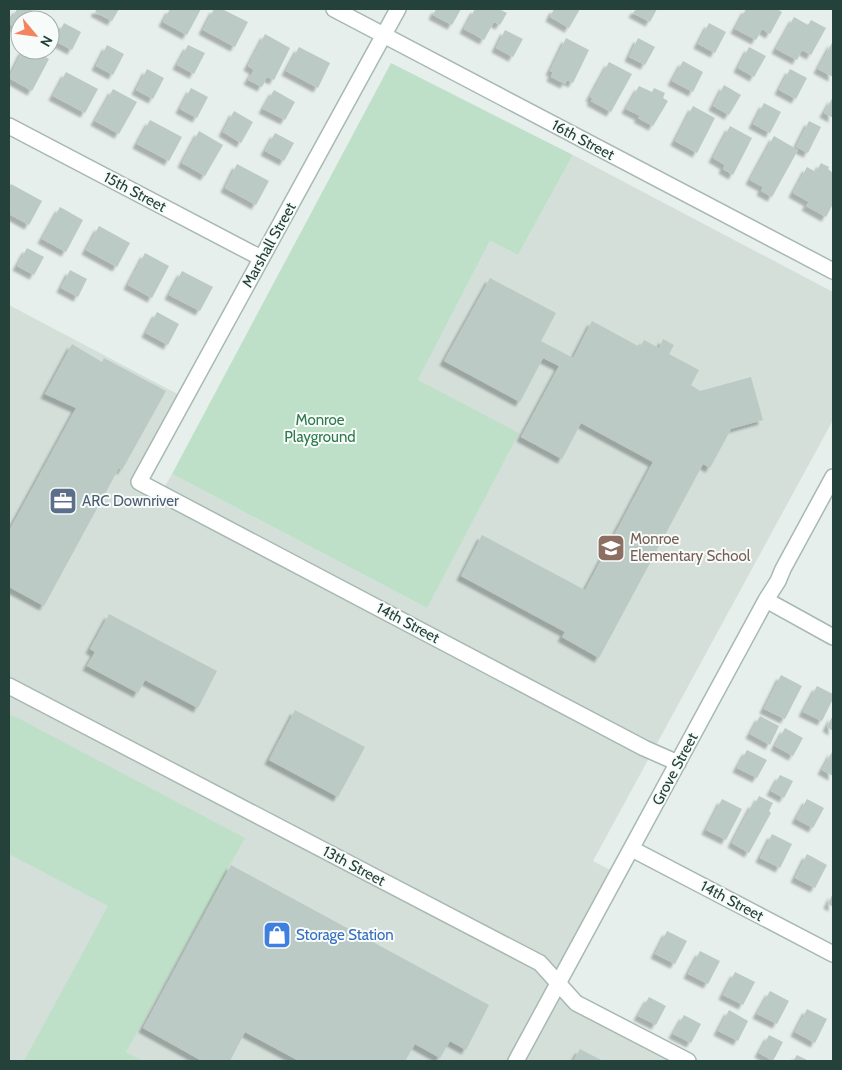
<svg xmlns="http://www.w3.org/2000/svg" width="842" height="1070" viewBox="0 0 842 1070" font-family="Cabin,sans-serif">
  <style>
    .built { fill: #d4dfda }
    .green { fill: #bfe0c8 }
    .building { fill: #bbcac4; filter: url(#shadow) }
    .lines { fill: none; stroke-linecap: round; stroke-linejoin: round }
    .street-casing { stroke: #a8b8b2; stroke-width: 18 }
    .street { stroke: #fff; stroke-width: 15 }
    .labels { text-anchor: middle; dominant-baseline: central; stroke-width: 4; stroke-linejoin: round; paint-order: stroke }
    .street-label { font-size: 15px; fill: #24423a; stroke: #f7fbf9 }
    .park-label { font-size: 15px; fill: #2d7a4b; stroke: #f7fbf9 }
    .service-label { font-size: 15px; fill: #4e5e75; stroke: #f7fbf9; text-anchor: start }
    .education-label { font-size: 15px; fill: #785e54; stroke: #f7fbf9; text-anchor: start }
    .shop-label { font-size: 15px; fill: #366cbe; stroke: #f7fbf9; text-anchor: start }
  </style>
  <defs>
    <filter id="shadow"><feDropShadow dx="-4.5" dy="4.5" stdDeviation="1" flood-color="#0004"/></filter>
  </defs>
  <rect width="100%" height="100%" fill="#e6efeb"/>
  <path class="built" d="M573,155L833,292V420L593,861L618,874L559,982L576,1003L688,1061H9V305L185,398L140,481L161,493L172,474L427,608L418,380L490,241L518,255Z"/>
  <path class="green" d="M391,63L573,155L518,255L490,241L418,380L519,433L427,608L172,474Z
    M9,715L16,717L245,838L126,1052L143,1061H24L108,906L9,854Z"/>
  <path class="building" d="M17,9H29L37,13L34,20H20V30L9,24Z
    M97,9H119L112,21L95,12Z
    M170,9H201L187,35L163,22Z
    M214,9H222L248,22L235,47L203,30Z
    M436,9H461L452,25L433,15Z
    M475,9H499L507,13L500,25L494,22L484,40L464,29Z
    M554,9H580L569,28L550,17Z
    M636,9H657L650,22L633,13Z
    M746,9H777L782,12L770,34L762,29L756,40L735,29Z
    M794,17L808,25L811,20L826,28L811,55L802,50L797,60L776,49Z
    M64,23L81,32L72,50L55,41Z
    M709,23L726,32L715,53L698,44Z
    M505,30L523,39L513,57L496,48Z
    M265,34L290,48L274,80L267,77L262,87L248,80L254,70L248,66Z
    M566,38L589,50L573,83L567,80L565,84L551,77L553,72L550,71Z
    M638,38L655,47L645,65L629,57Z
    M833,41V77L818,69Z
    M107,45L124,54L113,75L96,66Z
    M188,45L205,53L194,74L177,65Z
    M299,47L330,63L318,88L286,71Z
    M749,47L766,56L754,77L738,68Z
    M23,50H33L49,59L32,91L9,78Z
    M683,61L703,72L693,92L672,81Z
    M609,62L632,74L611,112L591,101L593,98L590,97Z
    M147,69L164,78L153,99L136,90Z
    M790,69L807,78L796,99L779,90Z
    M66,72L98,89L85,113L53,96Z
    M724,85L741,95L729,115L713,106Z
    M639,86L652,92L654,88L665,93L663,98L668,101L653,126L638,118L640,116L626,109Z
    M191,88L208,97L197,118L180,109Z
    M113,89L137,102L119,134L95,121Z
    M274,90L295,102L285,120L263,109Z
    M833,97V118L824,113Z
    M764,103L781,112L770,133L753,124Z
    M693,106L715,118L697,153L675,141Z
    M234,111L253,122L241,143L223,132Z
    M150,120L182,137L169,161L137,144Z
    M809,121L821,127L808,153L796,147Z
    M730,126L752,138L733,175L723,169L725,165L713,158Z
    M199,131L223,145L205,176L182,163Z
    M275,133L294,143L284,161L265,151Z
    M774,136L798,150L772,197L761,191L763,187L750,180Z
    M821,163L829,167L828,169L833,173V204L826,217L806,206L809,202L793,193L807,167L816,172Z
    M237,164L269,181L256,205L225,188Z
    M11,184L42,201L29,225L9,214V188Z
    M60,207L83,220L66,252L42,239Z
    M99,226L130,243L117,267L86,250Z
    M27,248L44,257L34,275L17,266Z
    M145,253L169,266L152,298L128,285Z
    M70,270L87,279L78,297L61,288Z
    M182,271L213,287L200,311L169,295Z
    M490,278L556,313L541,341L573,358L592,321L640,347L644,340L659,348L663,339L674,345L669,354L699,370L691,385L700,391L751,377L763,420L731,429L710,468L703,464L599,658L562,637L565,632L461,576L482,535L585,590L653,462L581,423L562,459L521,437L559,366L543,358L520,402L444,361Z
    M157,312L179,324L168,345L146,333Z
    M72,344L102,362L104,358L166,391L122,470L119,468L44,606L9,587V531L76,408L45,394Z
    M109,614L217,671L198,708L145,680L138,693L87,666L95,652L90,649Z
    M781,675L802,686L785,719L764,709Z
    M817,686L833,694V699L822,721L803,712Z
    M295,710L365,747L338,797L269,760Z
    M833,715V731L827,727Z
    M760,716L779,726L770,745L750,734Z
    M785,728L803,738L793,756L775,746Z
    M747,750L767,760L757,778L737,768Z
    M833,750V776L822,770Z
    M780,775L793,781L784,798L771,791Z
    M759,796L773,803L769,811L771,813L749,853L732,843L753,803L755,804Z
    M722,799L742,809L726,840L706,830Z
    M807,799L824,808L813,828L796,819Z
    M772,834L792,844L780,868L760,858Z
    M807,854L827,865L815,888L795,878Z
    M231,865L489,1005L466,1050L450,1041L440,1058L415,1044L405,1061H299L245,1032L230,1061H202L143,1028Z
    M833,893V907L828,904Z
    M667,931L687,941L675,964L655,954Z
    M700,951L720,961L708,984L688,974Z
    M735,972L755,982L743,1005L723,995Z
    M770,991L789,1001L777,1024L757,1014Z
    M649,997L666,1006L656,1025L638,1016Z
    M807,1009L827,1019L815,1043L795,1032Z
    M729,1010L748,1021L738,1041L718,1031Z
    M684,1015L701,1024L691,1043L673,1034Z
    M769,1035L783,1042L773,1061L759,1053Z
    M580,1049L603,1061H573Z
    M797,1055L809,1061H793Z"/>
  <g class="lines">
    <defs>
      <path id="street" d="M334,9L833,271
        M398,9L139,482L644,748L678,763
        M9,126L261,258
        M766,600L833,637
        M9,686L540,963L576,1003L688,1061
        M632,849L833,954
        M516,1061L766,600L778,581L783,569L833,477"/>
    </defs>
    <use href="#street" class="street-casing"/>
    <use href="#street" class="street"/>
  </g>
  <defs>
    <symbol id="office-square" viewBox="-11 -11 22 22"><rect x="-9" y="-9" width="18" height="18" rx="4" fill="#5c6f8a" stroke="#f7fbf9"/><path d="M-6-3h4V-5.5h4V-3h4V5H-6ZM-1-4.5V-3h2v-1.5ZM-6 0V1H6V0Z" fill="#fff"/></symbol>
    <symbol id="school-square" viewBox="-11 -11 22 22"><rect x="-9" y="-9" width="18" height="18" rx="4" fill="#8d6e63" stroke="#f7fbf9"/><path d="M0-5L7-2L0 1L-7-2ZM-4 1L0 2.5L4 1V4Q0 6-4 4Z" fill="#fff"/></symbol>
    <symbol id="shop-square" viewBox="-11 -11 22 22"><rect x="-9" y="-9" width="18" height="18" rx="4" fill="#3f7fe0" stroke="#f7fbf9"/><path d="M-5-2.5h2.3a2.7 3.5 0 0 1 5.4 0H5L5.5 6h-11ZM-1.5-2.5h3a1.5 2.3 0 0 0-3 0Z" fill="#fff"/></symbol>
  </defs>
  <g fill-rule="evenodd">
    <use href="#office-square" x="47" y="485" width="32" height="32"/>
    <use href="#school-square" x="595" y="532" width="32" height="32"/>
    <use href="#shop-square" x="261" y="919" width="32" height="32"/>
  </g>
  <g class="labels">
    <g class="street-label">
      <text transform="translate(583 140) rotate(28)">16th Street</text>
      <text transform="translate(135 192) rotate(28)">15th Street</text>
      <text transform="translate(269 245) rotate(-61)">Marshall Street</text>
      <text transform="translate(408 623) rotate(28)">14th Street</text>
      <text transform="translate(675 769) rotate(-62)">Grove Street</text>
      <text transform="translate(354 866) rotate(28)">13th Street</text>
      <text transform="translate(732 901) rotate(28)">14th Street</text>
    </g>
    <g class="park-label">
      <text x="320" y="420">Monroe<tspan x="320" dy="17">Playground</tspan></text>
    </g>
    <g class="service-label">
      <text x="82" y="501">ARC Downriver</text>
    </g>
    <g class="education-label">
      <text x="630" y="539">Monroe<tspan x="630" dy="17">Elementary School</tspan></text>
    </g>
    <g class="shop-label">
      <text x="296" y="935">Storage Station</text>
    </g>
  </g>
  <rect width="842" height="1070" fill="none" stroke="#24423a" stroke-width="20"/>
  <g transform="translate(35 35) rotate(119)"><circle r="24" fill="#f7fbf9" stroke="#a3b1ad"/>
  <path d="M0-4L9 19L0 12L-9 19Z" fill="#f4845f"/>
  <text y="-8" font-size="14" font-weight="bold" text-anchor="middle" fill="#24423a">N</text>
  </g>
</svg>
